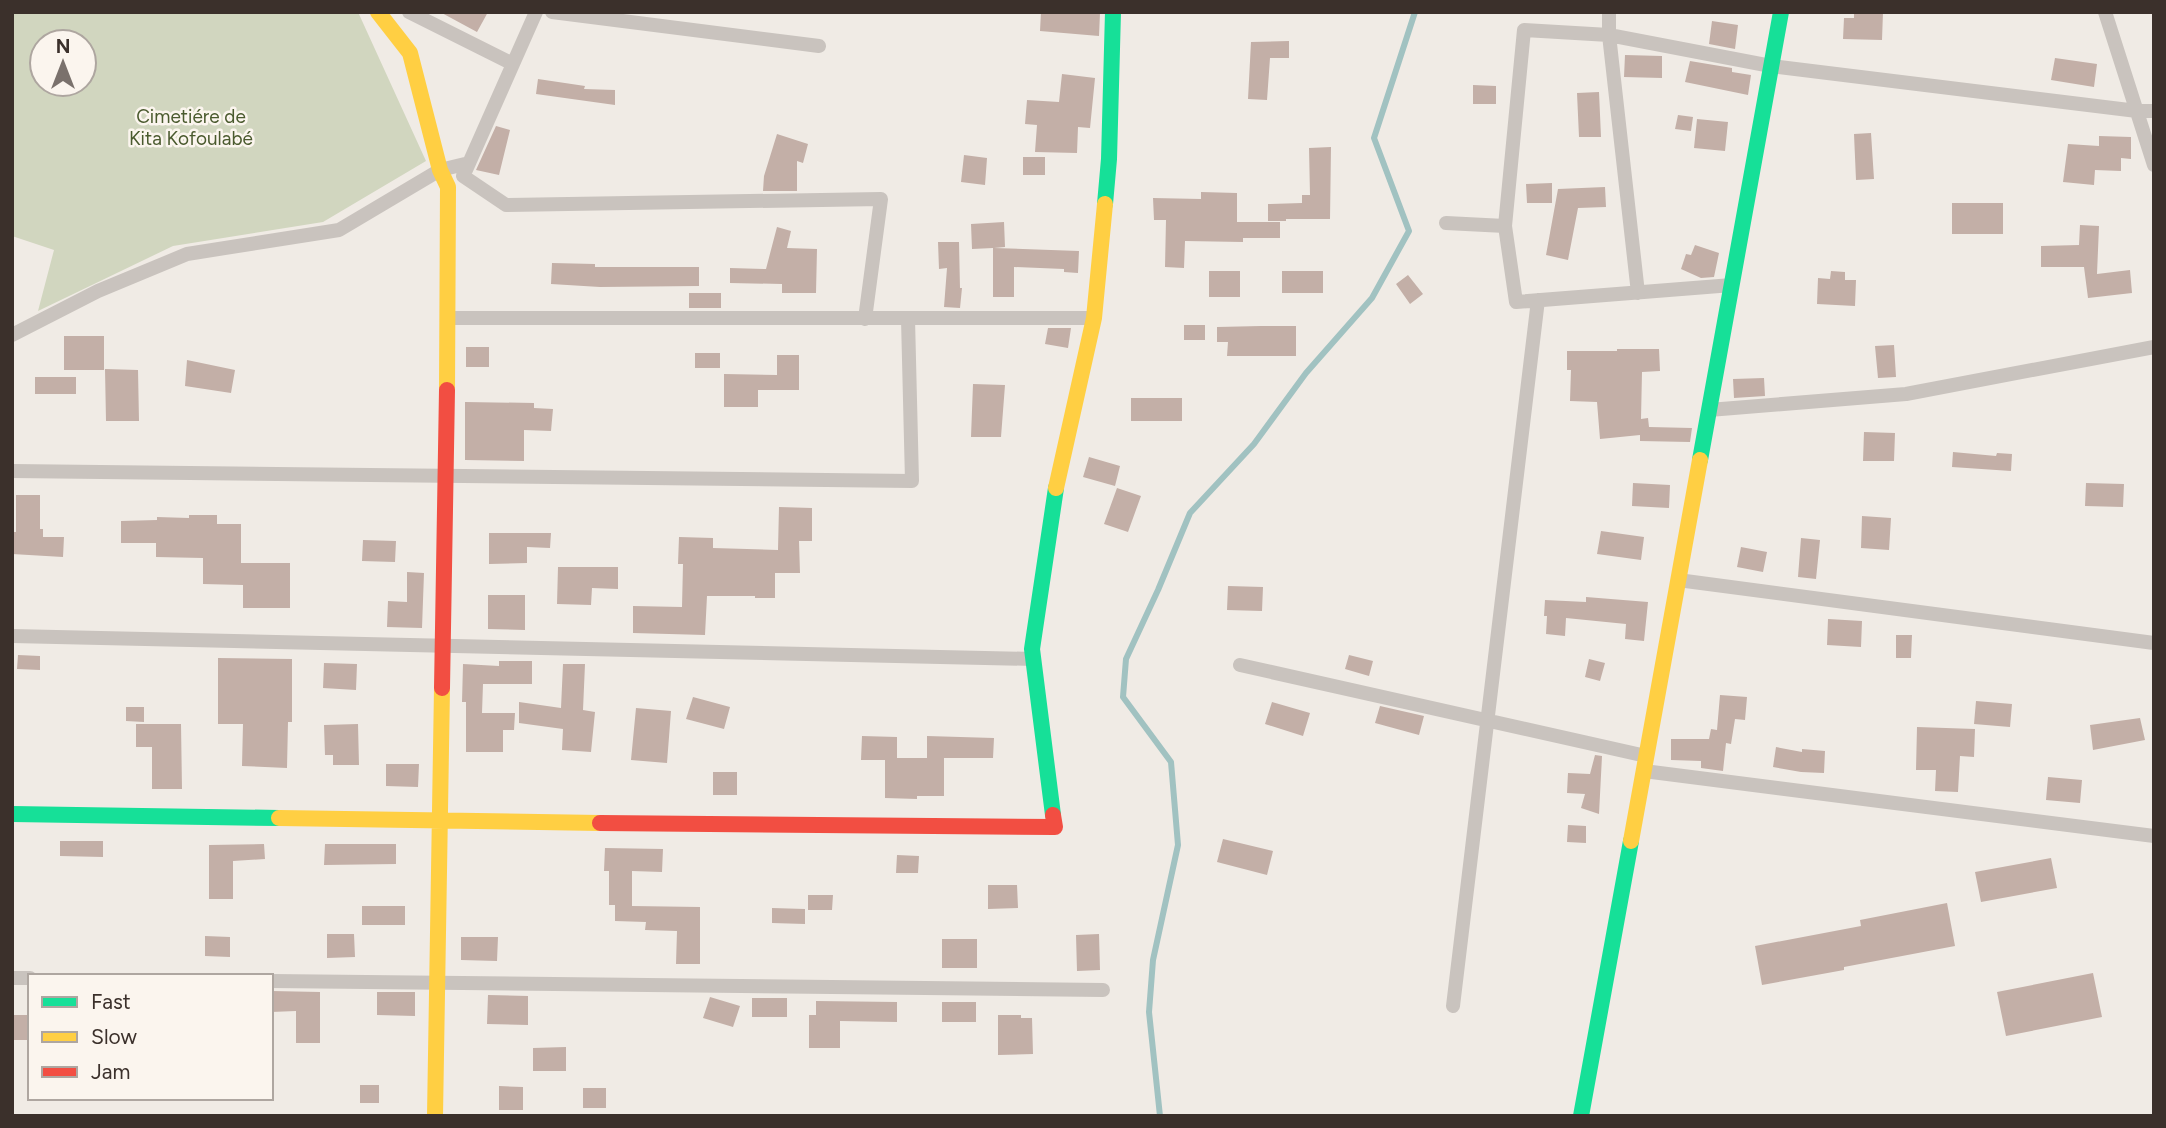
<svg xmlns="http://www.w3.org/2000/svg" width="2166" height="1128" viewBox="0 0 2166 1128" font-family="Figtree,sans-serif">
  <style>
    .green { fill: #d1d6bf; fill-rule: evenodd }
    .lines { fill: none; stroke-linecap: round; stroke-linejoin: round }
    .stream { stroke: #a1c2c1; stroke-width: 6 }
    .building { fill: #c3afa7 }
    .street { stroke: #c9c3be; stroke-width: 14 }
    .fast { stroke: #16e098; stroke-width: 16 }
    .slow { stroke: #ffcf43; stroke-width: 16 }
    .jam { stroke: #f24e42; stroke-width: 16 }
    .labels { text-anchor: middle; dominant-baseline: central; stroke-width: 5; stroke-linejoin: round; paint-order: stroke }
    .park-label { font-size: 19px; fill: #4a5a2e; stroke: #fbf5ee }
  </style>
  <rect width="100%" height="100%" fill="#f0ebe5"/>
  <path class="green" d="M12,12H358L426,161L323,222L173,246L38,311L54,250L12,236ZM42,42H84V84H42Z"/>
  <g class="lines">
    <path class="stream" d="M1160,1116L1149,1012L1153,960L1178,845L1171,762L1123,697L1126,659L1158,590L1190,513L1254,444L1306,373L1372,298L1409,231L1374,138L1415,12"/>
  </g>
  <path class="building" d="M440,12H488L477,32Z
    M1041,12L1100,13L1099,36L1040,31Z
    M1854,12H1883L1882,40L1843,39L1844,18H1854Z
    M1712,21L1738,25L1735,49L1709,44Z
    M1289,41V58H1270L1267,100L1248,99L1251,42Z
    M1625,55L1662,56V78L1624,77Z
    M2055,58L2097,64L2094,87L2051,80Z
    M1690,61L1732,68V72L1751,75L1748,95L1685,82Z
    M1062,74L1095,78L1090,128L1078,127L1077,153L1035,152L1037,125L1025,124L1027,100L1059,102Z
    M538,79L585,86L584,89L615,90V105L536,94Z
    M1473,85L1496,86V104H1473Z
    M1599,92L1601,137H1579L1577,93Z
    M1678,115L1693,117L1691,131L1675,129Z
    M1697,119L1728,122L1725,151L1694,148Z
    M496,126L510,130L499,175L476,170Z
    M1871,133L1874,179L1856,180L1854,134Z
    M777,134L808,144L803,163L797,161V191H763L764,176Z
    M2099,136L2131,137V159L2121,158V171L2095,170L2094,185L2063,182L2068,144L2099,146Z
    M1331,147L1330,219H1286V221H1268V204L1302,203V195H1310L1309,148Z
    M964,155L987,158L985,185L961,182Z
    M1023,157H1045V175H1023Z
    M1552,183V203H1527L1526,184Z
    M1605,187L1606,207L1578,208L1568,260L1546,255L1558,189Z
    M1201,192L1237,193V222H1280V238H1243V242L1185,241L1184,268L1165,267L1166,220H1154L1153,198L1201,199Z
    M1952,203H2003V234H1952Z
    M1004,222L1005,247L994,248L1079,251L1078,273L1064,272V269L1014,267V297H993V248L972,249L971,224Z
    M2080,225L2099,226L2097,274L2130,270L2132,293L2088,298L2084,267H2041V246L2079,245Z
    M777,227L791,231L787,248L817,249L816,293H782V284L730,283V268L766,269Z
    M938,242H959L960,288H962L960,308L944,307L947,268L939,269Z
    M1695,245L1719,253L1714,277L1701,278L1681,269L1686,254L1691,255Z
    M552,263L595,264V267H699V286L600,287L551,284Z
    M1209,271H1240V297H1209Z
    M1282,271H1323V293H1282Z
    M1831,271L1845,272V280H1856L1855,306L1817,304L1818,278L1830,279Z
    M1408,275L1423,294L1410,304L1396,284Z
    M689,293H721V308H689Z
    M1184,325H1205V340H1184Z
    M1261,326H1296V356H1227L1228,342H1217V327Z
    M1048,328H1071L1068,348L1045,344Z
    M64,336H104V370H64Z
    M1894,345L1896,377L1878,378L1875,346Z
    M466,347H489V367H466Z
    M1617,349H1659L1660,371L1642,372L1641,419L1648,418L1649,427L1692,428L1690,442L1640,441V435L1600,439L1597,402L1570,401L1571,370H1567V351H1617Z
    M695,353H720V368H695Z
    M777,355H799V390H758V407H724V374L777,375Z
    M187,360L235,370L231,393L185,386Z
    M105,369L138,370L139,421H106Z
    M35,377H76V394H35Z
    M1764,378L1765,396L1734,398L1733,379Z
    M973,384L1005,385L1001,437H971Z
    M1131,398H1182V421H1131Z
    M465,402L534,403V408L553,409L551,431L524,430V461L465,460Z
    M1864,432L1895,433L1894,461H1863Z
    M1953,452L1996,456L1997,453L2012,454L2011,471L1952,467Z
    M1089,457L1120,466L1115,486L1083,477Z
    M1633,483L1670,485L1669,508L1632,506Z
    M2086,483L2124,484L2123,507L2085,506Z
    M1117,488L1141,496L1128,532L1104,524Z
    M16,495H40V529H43V537H64L63,557L12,554V532H16Z
    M779,507L812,508V541H799L800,573H775V598H755V596H707L705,635L633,633V606L682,607L683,564H678L679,537L713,538V548L778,550Z
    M189,515H217V524H241V563H290V608H243V585L203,584V558L156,557V543H121V521L157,520V517L189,518Z
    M1862,516L1891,518L1889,550L1861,548Z
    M1601,531L1644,537L1641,560L1597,554Z
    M489,533H551L550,548L527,547V563L489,564Z
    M1801,538L1820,540L1816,579L1798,577Z
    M363,540L396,541L395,562L362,561Z
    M1741,547L1767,552L1763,572L1737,567Z
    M558,567H618V589L592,588L591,605L557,604Z
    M407,572L424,573L422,628L387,627L388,601L407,602Z
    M1228,586L1263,587L1262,611L1227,610Z
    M488,595H525V630L488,629Z
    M1586,597L1648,602L1644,641L1625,639L1626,624L1566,618L1565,636L1546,634L1547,616H1544L1545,600L1586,602Z
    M1828,619L1862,621L1861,647L1827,645Z
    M1896,635H1912L1911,658H1896Z
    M18,655L40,656V670L17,669Z
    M1349,655L1373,661L1369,676L1345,669Z
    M218,658L292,659V722H288L287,768L242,766L243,724H218Z
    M1589,659L1605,663L1600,681L1585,677Z
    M499,661H532V684H483L482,713H515L514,730H503V752H466V702H462L463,664L499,666Z
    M324,663L357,664L356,690L323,688Z
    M563,664H585L583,710L595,712L591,752L562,750L563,729L519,723V702L561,708Z
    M1720,695L1747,697L1745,720L1735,719L1731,744L1726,743L1723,771L1701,768V761L1671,760V739H1709L1711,729L1717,730Z
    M693,697L730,707L724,729L686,719Z
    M1976,701L2012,704L2010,727L1974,724Z
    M1272,702L1310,713L1303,736L1265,724Z
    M1380,706L1424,716L1419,735L1375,723Z
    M126,707H144V722L126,721Z
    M636,708L671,711L667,763L631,760Z
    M2140,718L2145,740L2093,750L2090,725Z
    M136,724H181L182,789H152V747H136Z
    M358,724L359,765H333V755H325L324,725Z
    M1917,727L1975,729L1974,757L1960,756L1958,792L1935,791L1936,770H1916Z
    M862,736L897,737V758H927V736L994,738L993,758H944V796H917V799L885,798V760H861Z
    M1776,747L1802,752V749L1825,751L1824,773L1801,772L1773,767Z
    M1595,755L1602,756L1599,814L1581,808L1585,794L1567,793L1568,773L1590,774Z
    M386,764H419L418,787L386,786Z
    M713,772H737V795H713Z
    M2048,777L2082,780L2080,803L2046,800Z
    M1568,825L1586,826V843L1567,842Z
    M1223,839L1273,851L1267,875L1217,862Z
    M60,841H103V857L60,856Z
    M264,844L265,859L233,861V899H209V845Z
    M325,844H396V864L324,865Z
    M605,848L663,849L662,872L632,871V906L700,907V964H676L677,931L645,930L646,922L615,921V905H609V871H604Z
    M897,855L919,856L918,873H896Z
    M2051,858L2057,888L1981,902L1975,872Z
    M988,885H1017L1018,908L988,909Z
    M808,895H833L832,910H808Z
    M1947,903L1955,946L1844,967V970L1762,985L1755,946L1861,926L1860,920Z
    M362,906H405V925H362Z
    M772,908L805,909V924L772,923Z
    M327,934H354L355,957L327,958Z
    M1099,934L1100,970L1077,971L1076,935Z
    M205,936L230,937V957L205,956Z
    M461,937H498L497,961L461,960Z
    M942,939H977V968H942Z
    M2093,973L2102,1017L2006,1036L1997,992Z
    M271,991L320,992V1043H296V1011L271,1012Z
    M377,992H415V1016L377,1015Z
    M488,995L528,996V1025L487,1024Z
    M710,997L740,1006L733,1027L703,1018Z
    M752,998H787V1017H752Z
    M816,1001L897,1002V1022L840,1021V1048H809V1015H816Z
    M942,1002H976V1022H942Z
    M12,1015H30V1040H12Z
    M998,1015H1021V1018H1032L1033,1054L998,1055Z
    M566,1047V1071H533V1048Z
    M360,1085H379V1103H360Z
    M499,1086L523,1087V1110H499Z
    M583,1088H606V1108H583Z"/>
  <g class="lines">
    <path class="street" d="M409,12L513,64
      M552,12L819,46
      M1609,12V35L1638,293
      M2105,12L2154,165
      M466,170L536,12
      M463,176L506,205L881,199L865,319
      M1446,223L1505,226L1524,30L1609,35L1771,66L2137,111H2154
      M1505,226L1516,302L1732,285
      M448,318H1094
      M12,335L98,291L187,254L339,230L440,170L469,163
      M1709,410L1906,394L2154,347
      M12,471L912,481L908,319
      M1678,580L2154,643
      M12,636L1033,659
      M1240,665L1646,756
      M1644,771L2154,836
      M12,978H30
      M271,981L1103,990
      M1453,1006L1538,300"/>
    <path class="fast" d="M1105,204L1109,159L1113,12
      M1700,460L1781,12
      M12,814L279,818
      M1053,815L1032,649L1056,488
      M1581,1116L1631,841"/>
    <path class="slow" d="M378,12L410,53L440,170L448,187L447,390
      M1056,488L1094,318L1105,204
      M279,818L600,823
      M1631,841L1700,460
      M435,1116L442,688"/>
    <path class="jam" d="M442,688L447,390
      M600,823L1055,827L1053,815"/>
  </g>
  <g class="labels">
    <g class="park-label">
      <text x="191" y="116">Cimetiére de<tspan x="191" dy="22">Kita Kofoulabé</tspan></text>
    </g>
  </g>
  <rect width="2166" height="1128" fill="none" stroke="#3b302b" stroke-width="28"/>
  <rect x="28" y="974" width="245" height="126" fill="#fbf5ee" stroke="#aea6a0" stroke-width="2"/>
  <rect x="42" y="997" width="35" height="10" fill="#16e098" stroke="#aea6a0" stroke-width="2"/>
  <text x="91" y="1009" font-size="21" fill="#3b302b">Fast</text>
  <rect x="42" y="1032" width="35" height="10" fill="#ffcf43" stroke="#aea6a0" stroke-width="2"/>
  <text x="91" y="1044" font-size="21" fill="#3b302b">Slow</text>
  <rect x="42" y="1067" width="35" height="10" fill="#f24e42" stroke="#aea6a0" stroke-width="2"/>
  <text x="91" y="1079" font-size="21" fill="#3b302b">Jam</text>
  <g transform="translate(63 63)"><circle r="33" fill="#fbf5ee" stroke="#aea6a0" stroke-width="2"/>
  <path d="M0-5L12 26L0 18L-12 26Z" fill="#7a716c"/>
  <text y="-10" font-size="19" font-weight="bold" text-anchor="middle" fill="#3b302b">N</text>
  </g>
</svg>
